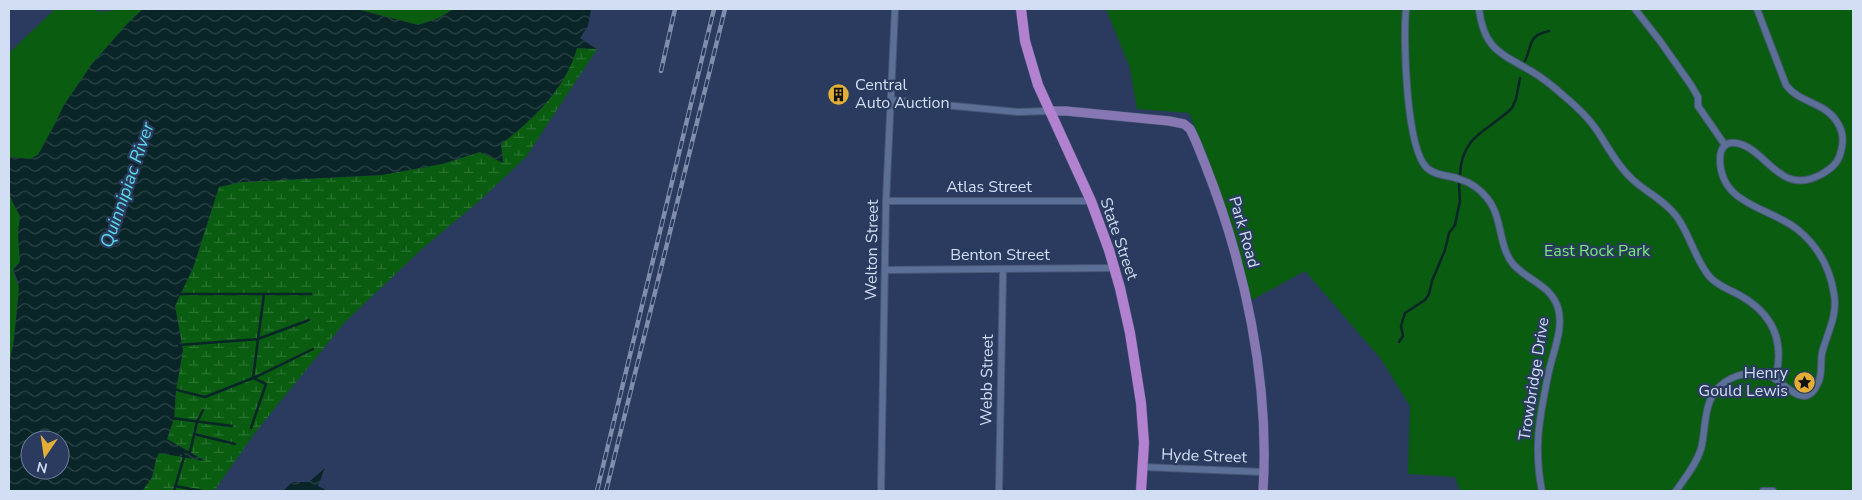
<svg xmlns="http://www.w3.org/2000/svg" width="1862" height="500" viewBox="0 0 1862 500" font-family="'Nunito Sans',sans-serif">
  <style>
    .wetland { fill: url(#wetland-marsh) }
    .park { fill: #095c10 }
    .water { fill: url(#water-waves); fill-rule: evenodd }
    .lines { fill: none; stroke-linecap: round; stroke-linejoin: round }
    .stream { stroke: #0a2527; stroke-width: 2.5 }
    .street-casing { stroke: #485775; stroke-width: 8 }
    .secondary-casing { stroke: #485775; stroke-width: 10 }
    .primary-casing { stroke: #485775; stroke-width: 11 }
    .street { stroke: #5c7097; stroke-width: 6 }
    .secondary { stroke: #8778b3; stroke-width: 9 }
    .primary { stroke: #b281cf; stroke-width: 10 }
    .rail-casing { stroke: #808eab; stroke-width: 4.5 }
    .rail { stroke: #2a3b5f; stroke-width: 2.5; stroke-dasharray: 8; stroke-linecap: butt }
    .labels { text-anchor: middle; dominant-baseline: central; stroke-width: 4.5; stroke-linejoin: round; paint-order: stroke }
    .poi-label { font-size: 16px; fill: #d2def4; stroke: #2a3b5f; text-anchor: start }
    .street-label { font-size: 16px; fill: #d2def4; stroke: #2a3b5f }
    .park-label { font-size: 16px; fill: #78ed77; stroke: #2a3b5f }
    .water-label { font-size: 18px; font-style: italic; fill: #58dae6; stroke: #2a3b5f }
  </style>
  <defs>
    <pattern id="wetland-marsh" width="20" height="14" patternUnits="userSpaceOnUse" patternTransform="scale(1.25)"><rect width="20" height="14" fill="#095c10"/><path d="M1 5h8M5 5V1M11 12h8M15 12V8" fill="none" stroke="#2c7333"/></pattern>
    <pattern id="water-waves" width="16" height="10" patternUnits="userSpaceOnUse" patternTransform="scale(1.25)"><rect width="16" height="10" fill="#0a2527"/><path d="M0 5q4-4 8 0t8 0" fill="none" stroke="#2d4447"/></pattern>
  </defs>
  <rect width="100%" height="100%" fill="#2a3b5f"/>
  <path class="wetland" d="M577,48L597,49L526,157L476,204L423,248L345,322L254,434L214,491H143C145,485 150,482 152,477C155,467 154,463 159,453L203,460L167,439L174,419L176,390L183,350L175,306L193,268L219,187L242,182L382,175L442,164L480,152L503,162L501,144C533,120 566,88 577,48Z"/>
  <path class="park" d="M55,9H94L100,12L125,9H143L127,24L92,64L64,105L56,122L38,155L30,159L9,157V53Z
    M356,9H454L437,19L418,25Z
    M1106,9H1853V491H1460L1455,477L1408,474L1410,406L1381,359L1305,271L1252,300C1233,237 1215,173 1189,113L1137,109L1130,68Z
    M9,191L12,201L20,216L18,234L20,262L14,268V274L19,287L14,340L9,366Z"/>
  <path class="water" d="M143,9H356L418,25L437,19L454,9H591L588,26L580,38L597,49L577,48C566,88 533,120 501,144L503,163L480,152L442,164L382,175L242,182L219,187L193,268L175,306L183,350L176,390L174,419L167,439L205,461L159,453C154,463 155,467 152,477C150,482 145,485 143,491H9V366L14,340L19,289L18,281L13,270L20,262L18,234L20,216L12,201L9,191V157L30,159L38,155L56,122L64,105L92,64L127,24ZM30,440H60V470H30Z
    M325,468L318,486L328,491H283L292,482H309Z"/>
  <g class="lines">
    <path class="stream" d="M1525,61C1533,44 1527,36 1549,31
      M1460,174C1462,135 1487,132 1512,108L1516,99L1520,78
      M180,294H311
      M1399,342L1403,336L1401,326L1405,313L1425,300L1429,294L1432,281L1445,250L1449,233L1455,225L1460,201L1459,184
      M179,345L258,339L309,320
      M253,378L264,294
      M254,378L313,349
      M173,389L205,397L253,378L266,384L251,428
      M171,418L232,426
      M194,434L235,444
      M187,452H190L197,422L203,410
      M175,486L202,491
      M174,491L184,457L183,454"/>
    <defs>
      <path id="street" d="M1406,9C1403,38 1406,149 1427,168C1436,176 1448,175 1459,179C1469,182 1480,189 1487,198C1503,217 1498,246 1513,264C1528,281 1551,285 1558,308C1564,328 1553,352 1549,371C1540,415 1533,446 1542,491
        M1479,9C1484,49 1500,53 1531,71C1543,78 1554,87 1564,96C1576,106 1587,116 1596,129C1607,145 1616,164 1631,178C1645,192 1665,200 1677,217C1690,235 1695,259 1709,276C1717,286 1731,290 1741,296C1774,315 1785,343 1775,379
        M1635,9L1660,41L1691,85L1698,97V106L1725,145
        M891,100L1018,112L1049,111
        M886,201H1091
        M885,270L1115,268
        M1143,467L1263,472
        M881,491L886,201L895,9
        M999,491L1003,270
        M1676,491C1685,478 1696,465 1701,449C1706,430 1703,402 1719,387C1732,374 1755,369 1772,377C1786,384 1805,412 1818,383C1823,374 1820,363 1822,353C1827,333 1838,316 1834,294C1830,268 1817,245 1797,229C1769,207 1720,205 1720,159C1720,149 1725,141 1736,143C1767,148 1779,198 1822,174C1832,168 1839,162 1841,151C1844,141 1843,131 1837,122C1825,102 1799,103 1786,85L1757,9
        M1763,491H1773"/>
      <path id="secondary" d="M1049,111H1066L1169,121L1184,124L1190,129C1196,140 1200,152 1205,164C1245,265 1270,382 1263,491"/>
      <path id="primary" d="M1021,9L1025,41L1038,85L1091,201L1109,250L1120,288L1130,333L1141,403L1144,443L1141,491"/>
    </defs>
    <use href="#street" class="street-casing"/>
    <use href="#secondary" class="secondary-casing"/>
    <use href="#primary" class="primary-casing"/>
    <use href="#street" class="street"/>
    <use href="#secondary" class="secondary"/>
    <use href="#primary" class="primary"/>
    <defs>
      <path id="rail" d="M661,71L675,9
        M597,491L714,9
        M606,491L725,9"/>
    </defs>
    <use href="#rail" class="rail-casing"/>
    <use href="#rail" class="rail"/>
  </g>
  <defs>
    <symbol id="building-disc" viewBox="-11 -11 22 22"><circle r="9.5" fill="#e3ae35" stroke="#2a3b5f"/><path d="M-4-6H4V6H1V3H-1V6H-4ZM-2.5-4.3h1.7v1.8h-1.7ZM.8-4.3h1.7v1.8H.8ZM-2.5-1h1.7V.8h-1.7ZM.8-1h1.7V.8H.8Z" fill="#111"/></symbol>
    <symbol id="sight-disc" viewBox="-11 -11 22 22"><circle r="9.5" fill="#e3ae35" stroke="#2a3b5f"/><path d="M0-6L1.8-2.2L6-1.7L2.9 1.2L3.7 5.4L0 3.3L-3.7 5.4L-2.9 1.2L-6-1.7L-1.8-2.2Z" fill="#111"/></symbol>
  </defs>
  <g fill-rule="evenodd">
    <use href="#building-disc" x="826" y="82" width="25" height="25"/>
    <use href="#sight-disc" x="1792" y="370" width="25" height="25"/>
  </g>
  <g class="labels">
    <g class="poi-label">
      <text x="855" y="85">Central<tspan x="855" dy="18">Auto Auction</tspan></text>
      <text x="1788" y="373" text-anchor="end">Henry<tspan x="1788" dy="18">Gould Lewis</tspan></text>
    </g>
    <g class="street-label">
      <text x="989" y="187">Atlas Street</text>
      <text transform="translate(1244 232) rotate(74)">Park Road</text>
      <text transform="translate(1119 239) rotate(71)">State Street</text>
      <text transform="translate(872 250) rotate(-89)">Welton Street</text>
      <text x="1000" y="255">Benton Street</text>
      <text transform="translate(1534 379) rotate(-81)">Trowbridge Drive</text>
      <text transform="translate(987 380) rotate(-89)">Webb Street</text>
      <text transform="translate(1204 456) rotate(2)">Hyde Street</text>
    </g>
    <g class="park-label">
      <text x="1597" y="251">East Rock Park</text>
    </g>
    <g class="water-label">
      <text transform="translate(127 185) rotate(-71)">Quinnipiac River</text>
    </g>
  </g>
  <rect width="1862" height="500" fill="none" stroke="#d2def4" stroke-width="20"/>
  <g transform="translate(45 455) rotate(193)"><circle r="24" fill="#2a3b5f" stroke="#6d7c9b"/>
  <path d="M0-4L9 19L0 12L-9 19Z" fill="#e3ae35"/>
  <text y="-8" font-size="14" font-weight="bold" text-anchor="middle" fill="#d2def4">N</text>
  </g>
</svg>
